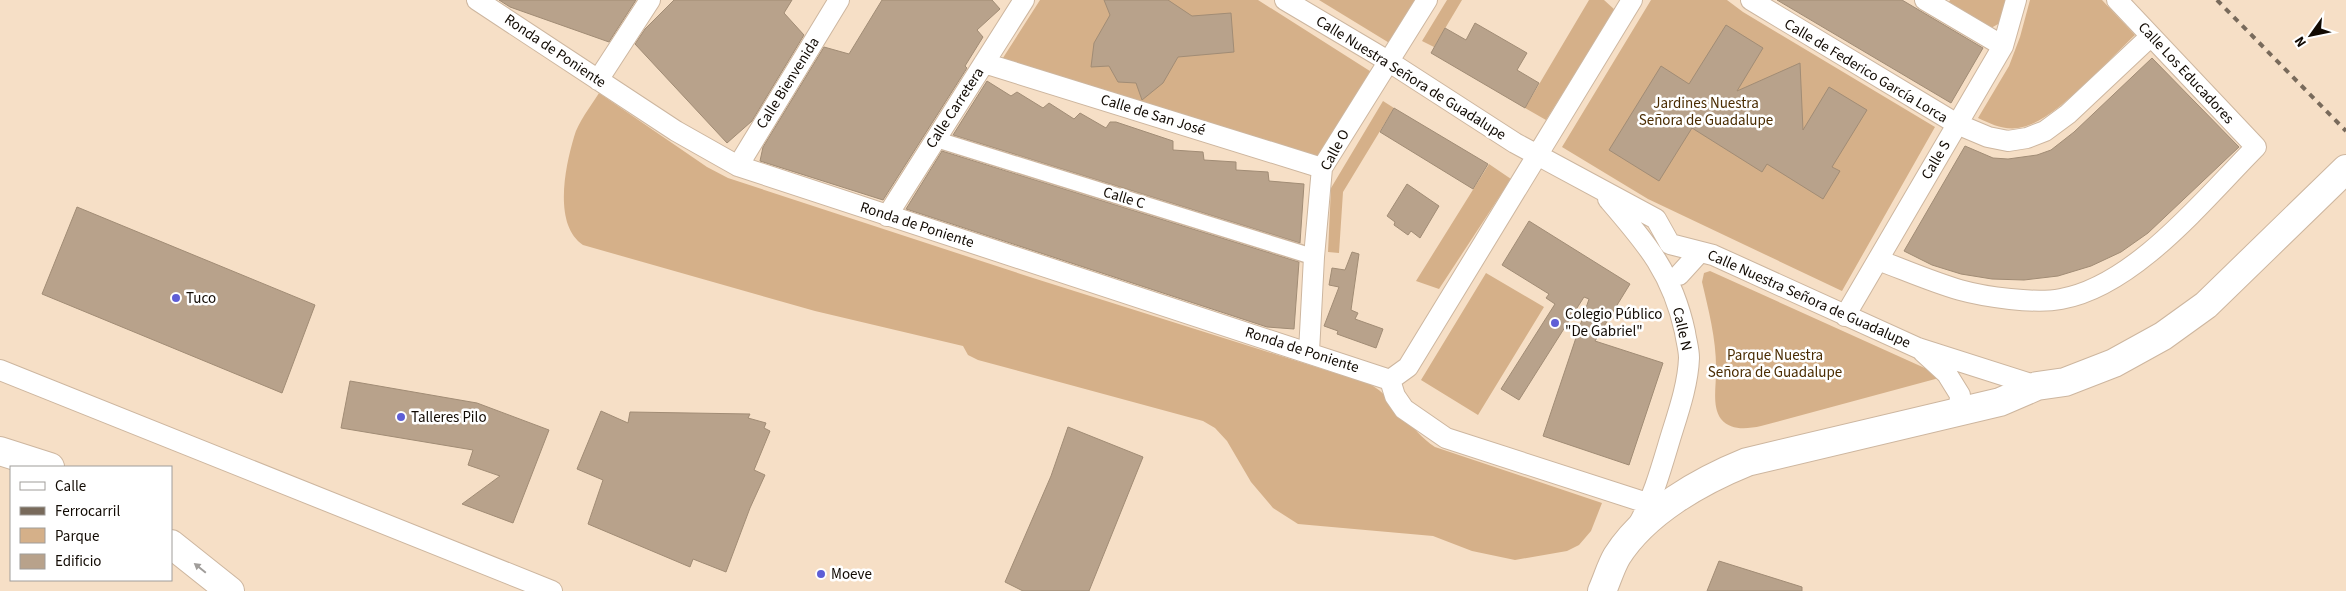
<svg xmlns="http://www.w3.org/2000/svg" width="2346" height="591" viewBox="0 0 2346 591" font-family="'Source Sans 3',sans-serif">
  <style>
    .green { fill: #d5b089 }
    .building { fill: #b8a28b; stroke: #a18c75 }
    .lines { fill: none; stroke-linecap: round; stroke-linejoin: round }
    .pedestrian-casing { stroke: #cdb69f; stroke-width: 18 }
    .minor-casing { stroke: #cdb69f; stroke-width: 22 }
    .secondary-casing { stroke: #cdb69f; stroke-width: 30 }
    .primary-casing { stroke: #cdb69f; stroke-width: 30 }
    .pedestrian { stroke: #fff; stroke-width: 15 }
    .minor { stroke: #fff; stroke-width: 20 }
    .secondary { stroke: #fff; stroke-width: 28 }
    .primary { stroke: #fff; stroke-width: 28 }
    .rail { stroke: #786a5b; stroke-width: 4; stroke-dasharray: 6 6; stroke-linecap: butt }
    .oneway { fill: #a09d9a }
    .poi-dot { fill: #5e5ed6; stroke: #fff; stroke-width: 2 }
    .labels { text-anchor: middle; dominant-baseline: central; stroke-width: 5; stroke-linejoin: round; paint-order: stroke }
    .street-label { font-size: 15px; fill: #110a03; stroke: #fff }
    .park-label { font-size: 15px; fill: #4a2c02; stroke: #fff }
    .poi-label { font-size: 15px; fill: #110a03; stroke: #fff; text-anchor: start }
  </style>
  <rect width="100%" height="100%" fill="#f6dfc6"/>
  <path class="green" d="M1040,0H1258L1373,73L1318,163L1001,61Z
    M1319,0H1417L1391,44Z
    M1447,0H1462L1434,47L1422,41Z
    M1589,0H1604L1615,10L1546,120L1525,108Z
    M1651,0H1727L1743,12L1935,127L1842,291L1648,199L1562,147Z
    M1950,0H2007L2000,23L1991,28L1949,2Z
    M2030,0H2102L2135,35C2109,59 2052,125 2018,128C2003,130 1991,124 1978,118L2009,66L2020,37Z
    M599,93L707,167L728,178L1033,278L1370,384C1397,400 1409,430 1435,447L1602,503L1591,531L1579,545L1567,551L1515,560L1472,551L1433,536L1298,524L1273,508L1251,482L1227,441L1215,428L1203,421L978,360L968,355L963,346L815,311L583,245C553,225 565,167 574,137C578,122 591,106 599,93Z
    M1383,101L1394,108L1343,192L1339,253L1328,252L1331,188Z
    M1489,164L1511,179L1439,289L1416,281Z
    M1710,271L1938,374L1939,378L1761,426C1747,429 1731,431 1721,419C1712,407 1716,387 1716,373C1717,342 1709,312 1702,282L1704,273Z
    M1486,273L1544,307L1478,415L1421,380Z"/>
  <path class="building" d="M499,0H636L609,42L510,7Z
    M674,0H792L784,13L804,35L752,121L727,143L635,44L645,29Z
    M882,0H992L1000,9L977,30L983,37L965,66L967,68L883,200L760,161L763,147L824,47L849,54Z
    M1104,0H1168L1192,16L1231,13L1234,52L1178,57L1163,83L1142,100L1136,83L1118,82L1109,66L1091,67L1094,43L1110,15Z
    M1777,0H1902L1983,48L1951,103Z
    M1475,23L1527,53L1517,70L1539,83L1525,108L1431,53L1445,28L1466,40Z
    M1726,25L1763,48L1737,91L1800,63L1803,130L1829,87L1867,110L1832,167L1840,171L1823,199L1767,164L1762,172L1692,128L1659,181L1609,150L1661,66L1689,84Z
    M2152,58L2239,147L2148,233L2121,252L2091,266L2058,276L2024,280L1992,279L1961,274L1932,265L1904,251L1965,146L1993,158L2008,159L2037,155L2051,150L2074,132Z
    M987,81L1011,96L1017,92L1043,108L1049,103L1074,119L1080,113L1106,128L1110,122H1116L1173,141V150L1203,152L1204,160L1236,162V170L1268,172L1269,181L1304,184L1300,243L953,135Z
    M1394,108L1488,164L1473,189L1380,132Z
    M942,151L1299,262L1294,329L1267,327L906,209Z
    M1407,184L1439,206L1420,238L1411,231L1408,235L1394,225L1395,222L1387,216Z
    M77,207L315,305L282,393L42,294Z
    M1529,221L1630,284L1595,341L1663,363L1629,465L1543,436L1589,299L1584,297L1519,400L1501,389L1555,304L1546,298L1549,294L1502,265Z
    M1352,252L1359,254L1351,310L1358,313L1355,319L1383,329L1376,348L1337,334L1338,331L1324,326L1339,287L1329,285L1332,268L1345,270Z
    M350,381L477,403L549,430L513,523L462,504L500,476L468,465L473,450L341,428Z
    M601,411L628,423L630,412L750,414L748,418L766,423L764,428L770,431L754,470L765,475L750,508L726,572L693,559L690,567L588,524L603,480L577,469Z
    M1068,427L1143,457L1089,591H1023L1005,582L1051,476Z
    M1719,561L1802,587V591H1707Z"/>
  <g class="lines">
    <defs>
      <path id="pedestrian" d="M935,139L1314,257"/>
      <path id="minor" d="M477,0L676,131L738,166L1390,380
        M1285,0L1388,61L1515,143L1656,219L1670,244L1713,255L1918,348L2037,386
        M1751,0L1957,124L1988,137L2008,141L2027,138L2045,131L2068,114L2151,36
        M1925,0L2003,46
        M984,63L1322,168
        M598,80L650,0
        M738,166L839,0
        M1608,199C1646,243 1672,272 1685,332C1686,340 1689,349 1689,358C1688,385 1678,413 1670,439C1661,469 1653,498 1638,525
        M887,216L1024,0
        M1878,260C1905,270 1932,282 1960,290C1985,297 2035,304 2061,299C2135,286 2205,198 2256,147L2117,0
        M1679,275L1700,252
        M1845,316L2003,46L2016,0
        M1309,352L1314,257L1322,168L1427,0
        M1923,352L1947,374L1960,395L1959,412
        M0,370L552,591
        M1390,380L1408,367L1632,0
        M1390,380L1395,396L1404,409L1446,438L1650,504"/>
      <path id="secondary" d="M1602,591C1607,580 1611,566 1617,556C1645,512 1700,481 1747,462L2000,402L2037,386L2065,382L2114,363L2163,336L2206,305L2346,169"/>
      <path id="primary" d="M0,451L50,467
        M171,544L230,591"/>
    </defs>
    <use href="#pedestrian" class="pedestrian-casing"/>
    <use href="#minor" class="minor-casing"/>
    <use href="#secondary" class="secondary-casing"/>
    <use href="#primary" class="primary-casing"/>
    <use href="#pedestrian" class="pedestrian"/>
    <use href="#minor" class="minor"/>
    <use href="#secondary" class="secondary"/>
    <use href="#primary" class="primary"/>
    <path class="rail" d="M2217,0L2346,131"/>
  </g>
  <defs><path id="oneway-solid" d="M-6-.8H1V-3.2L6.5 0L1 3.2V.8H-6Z" transform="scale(1.25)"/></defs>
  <use class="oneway" href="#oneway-solid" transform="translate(200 568) rotate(-141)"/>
  <g class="poi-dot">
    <circle cx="176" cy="298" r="5"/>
    <circle cx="1555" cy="323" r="5"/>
    <circle cx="401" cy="417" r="5"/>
    <circle cx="821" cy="574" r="5"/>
  </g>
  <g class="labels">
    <g class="street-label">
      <text transform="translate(555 51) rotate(34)">Ronda de Poniente</text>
      <text transform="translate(1866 71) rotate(31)">Calle de Federico García Lorca</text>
      <text transform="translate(2186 73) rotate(47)">Calle Los Educadores</text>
      <text transform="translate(1411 78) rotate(32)">Calle Nuestra Señora de Guadalupe</text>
      <text transform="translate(788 83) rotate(-58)">Calle Bienvenida</text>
      <text transform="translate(955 108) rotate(-57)">Calle Carretera</text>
      <text transform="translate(1153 115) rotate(17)">Calle de San José</text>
      <text transform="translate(1335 150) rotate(-62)">Calle O</text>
      <text transform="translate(1936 160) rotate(-60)">Calle S</text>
      <text transform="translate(1124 198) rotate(17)">Calle C</text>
      <text transform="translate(917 225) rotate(18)">Ronda de Poniente</text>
      <text transform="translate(1809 299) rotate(24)">Calle Nuestra Señora de Guadalupe</text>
      <text transform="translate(1682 329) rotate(77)">Calle N</text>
      <text transform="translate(1302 350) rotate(18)">Ronda de Poniente</text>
    </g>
    <g class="park-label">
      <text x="1706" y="103">Jardines Nuestra<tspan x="1706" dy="17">Señora de Guadalupe</tspan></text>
      <text x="1775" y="355">Parque Nuestra<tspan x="1775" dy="17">Señora de Guadalupe</tspan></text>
    </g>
    <g class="poi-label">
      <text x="186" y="298">Tuco</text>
      <text x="1565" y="314">Colegio Público<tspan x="1565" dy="17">"De Gabriel"</tspan></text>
      <text x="411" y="417">Talleres Pilo</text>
      <text x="831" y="574">Moeve</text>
    </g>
  </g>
  <rect x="10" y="466" width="162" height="115" fill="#ffffff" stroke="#a09d9a"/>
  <rect x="20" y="482" width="25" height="8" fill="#ffffff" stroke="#a09d9a"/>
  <text x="55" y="491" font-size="15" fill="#110a03">Calle</text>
  <rect x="20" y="507" width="25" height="8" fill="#786a5b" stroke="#a09d9a"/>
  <text x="55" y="516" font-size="15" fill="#110a03">Ferrocarril</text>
  <rect x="20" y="528" width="25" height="15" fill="#d5b089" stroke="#a09d9a"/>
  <text x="55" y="541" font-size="15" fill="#110a03">Parque</text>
  <rect x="20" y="554" width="25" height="15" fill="#b8a28b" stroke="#a09d9a"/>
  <text x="55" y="566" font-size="15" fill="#110a03">Edificio</text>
  <g transform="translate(2311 35) rotate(237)" stroke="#ffffff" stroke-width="4" paint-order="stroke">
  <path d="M0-4L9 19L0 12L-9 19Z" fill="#110a03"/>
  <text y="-8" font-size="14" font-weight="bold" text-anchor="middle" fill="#110a03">N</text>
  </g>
</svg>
